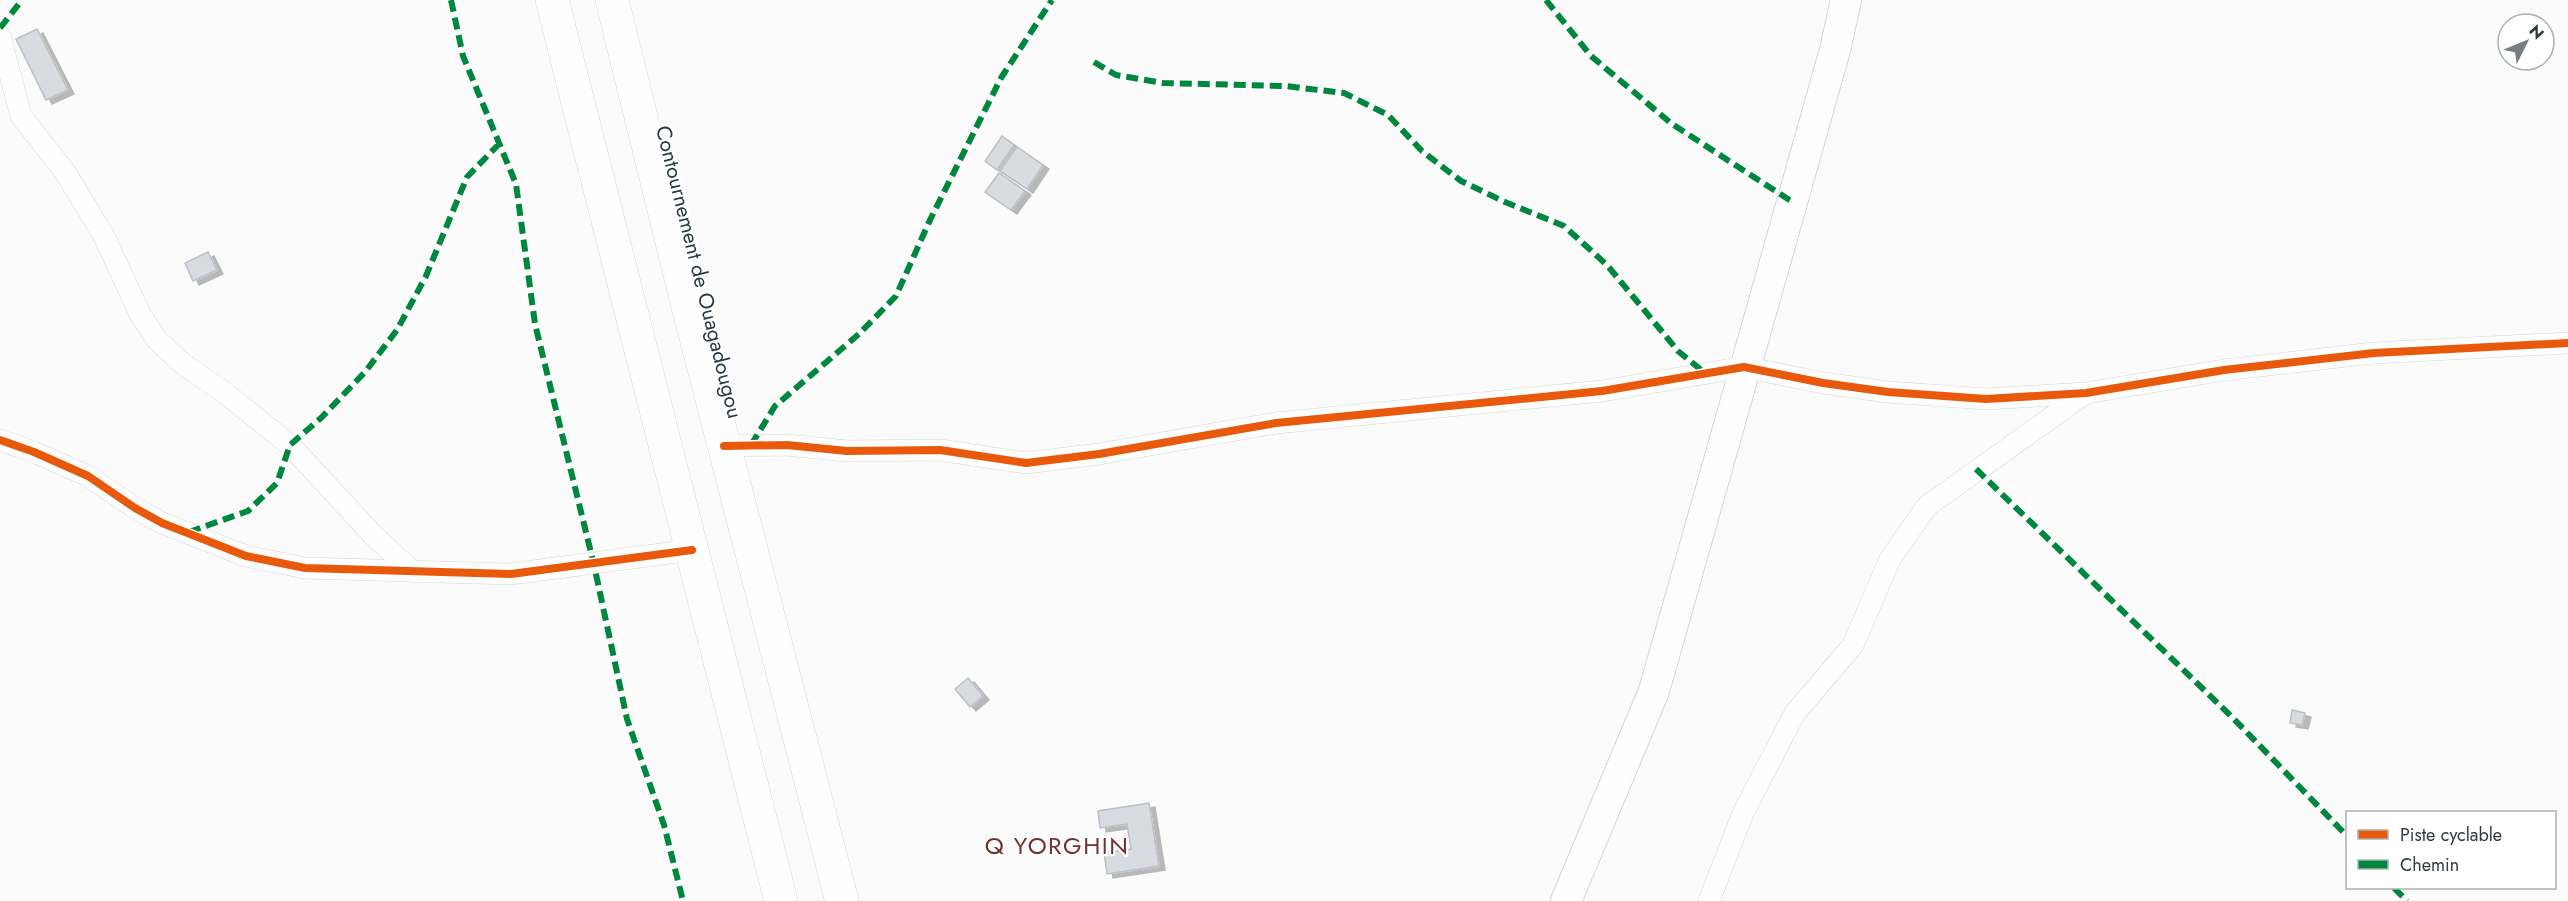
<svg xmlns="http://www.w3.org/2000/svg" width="2568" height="901" viewBox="0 0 2568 901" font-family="Jost,sans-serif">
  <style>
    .building { fill: #d8dce1; stroke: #bcc0c5; stroke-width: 1.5; filter: url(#shadow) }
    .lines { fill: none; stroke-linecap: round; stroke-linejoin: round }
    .street-casing { stroke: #d0d7d9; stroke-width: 22 }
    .secondary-casing { stroke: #d0d7d9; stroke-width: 32 }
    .highway-casing { stroke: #d0d7d9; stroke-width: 34 }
    .street { stroke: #fefefe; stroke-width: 21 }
    .secondary { stroke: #fefefe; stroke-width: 30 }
    .highway { stroke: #fefefe; stroke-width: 33 }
    .quiet { stroke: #00873e; stroke-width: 6; stroke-dasharray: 12 6; stroke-linecap: butt }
    .cycleway-casing { stroke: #fff; stroke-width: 11 }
    .cycleway { stroke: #e8590c; stroke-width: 8 }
    .labels { text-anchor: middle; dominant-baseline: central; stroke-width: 4.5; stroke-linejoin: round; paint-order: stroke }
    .street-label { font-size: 21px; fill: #2c3b40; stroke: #fff }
    .quarter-label { font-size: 24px; letter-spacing: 1.5px; fill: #762f2d; stroke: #fff }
  </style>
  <defs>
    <filter id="shadow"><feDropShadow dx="6" dy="4" stdDeviation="0" flood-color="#0004"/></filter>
  </defs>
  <rect width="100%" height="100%" fill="#fbfbfb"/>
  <path class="building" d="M37,29L68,90L46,100L16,39Z
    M1002,136L1014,145L997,170L985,161Z
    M1017,147L1043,165L1027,189L1000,171Z
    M999,173L1025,191L1011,210L985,192Z
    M208,252L217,270L193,281L185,263Z
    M968,678L983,696L970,707L955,689Z
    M2292,710L2305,713L2302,725L2290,723Z
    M1149,803L1159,866L1107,874L1104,853L1131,849L1127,824L1100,828L1098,811Z"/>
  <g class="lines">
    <defs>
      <path id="street" d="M0,36L21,116L65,172L104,236L140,314L157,340L183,364L225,393L290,445L373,535L413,572
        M0,440L34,452L88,476L135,508L162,523L246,556L305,568L511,574L692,550
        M724,446L787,445L847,451L940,450L1026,463L1099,454L1276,423L1602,391L1744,367L1823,383L1888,392L1986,399L2086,393L2224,370L2374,353L2568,343
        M1709,901L1743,813L1795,713L1853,645L1890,559L1927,506L2086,393"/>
      <path id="secondary" d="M1566,901L1654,691L1835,50L1846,0"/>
      <path id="highway" d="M552,0L781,901
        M612,0L689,310L842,901"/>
    </defs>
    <use href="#street" class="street-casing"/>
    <use href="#secondary" class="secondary-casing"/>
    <use href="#highway" class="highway-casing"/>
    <use href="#street" class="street"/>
    <use href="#secondary" class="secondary"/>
    <use href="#highway" class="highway"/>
    <path class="quiet" d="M451,0L463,56L516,184L535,324L594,565L627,719L664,825L683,901
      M1546,0L1591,56L1672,124L1791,201
      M0,28L22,0
      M1094,62L1116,75L1163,83L1285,86L1344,93L1388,115L1422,151L1461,181L1505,202L1564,226L1607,265L1678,351L1706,374
      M751,445L775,406L859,334L896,296L930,220L1001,78L1052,0
      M1976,469L2232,717L2348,837
      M189,532L248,511L277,483L290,445L322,417L365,372L397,330L426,276L467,177L499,144
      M2394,888L2407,901"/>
    <defs>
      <path id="cycleway" d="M0,440L34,452L88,476L135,508L162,523L246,556L305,568L511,574L692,550
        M724,446L787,445L847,451L940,450L1026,463L1099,454L1276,423L1602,391L1744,367L1823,383L1888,392L1986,399L2086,393L2224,370L2374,353L2568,343"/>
    </defs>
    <use href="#cycleway" class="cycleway-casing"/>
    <use href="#cycleway" class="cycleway"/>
  </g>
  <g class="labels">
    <g class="street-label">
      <text transform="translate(699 272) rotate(76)">Contournement de Ouagadougou</text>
    </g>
    <g class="quarter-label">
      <text x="1057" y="845">Q YORGHIN</text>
    </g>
  </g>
  <rect x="2346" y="811" width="210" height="78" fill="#ffffff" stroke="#abb1b3" stroke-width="1.5"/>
  <rect x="2358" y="830" width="30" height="9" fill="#e8590c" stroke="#abb1b3" stroke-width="1.5"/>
  <text x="2400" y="841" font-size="18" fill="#2c3b40">Piste cyclable</text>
  <rect x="2358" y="860" width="30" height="9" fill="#00873e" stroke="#abb1b3" stroke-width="1.5"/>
  <text x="2400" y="871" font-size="18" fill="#2c3b40">Chemin</text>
  <g transform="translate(2526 42) rotate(47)"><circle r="28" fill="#ffffff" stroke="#abb1b3" stroke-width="1.5"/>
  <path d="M0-4.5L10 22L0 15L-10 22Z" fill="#747e81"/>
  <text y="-9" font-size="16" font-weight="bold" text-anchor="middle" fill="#2c3b40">N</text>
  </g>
</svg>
